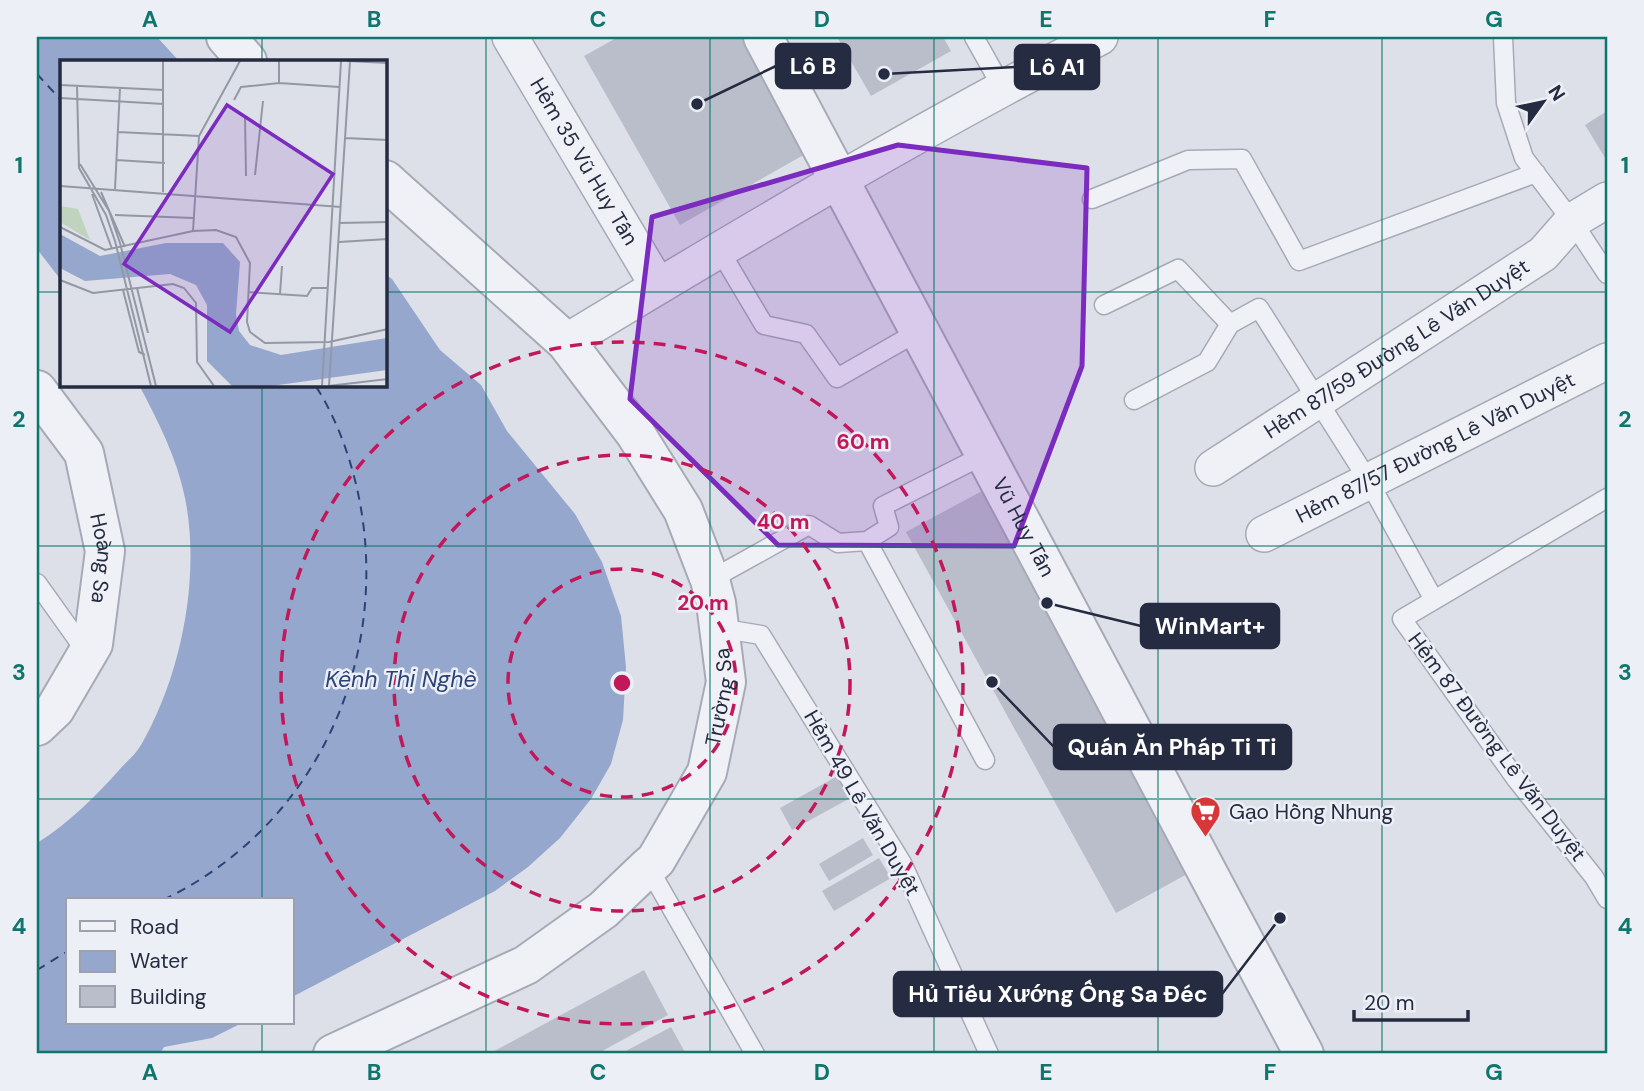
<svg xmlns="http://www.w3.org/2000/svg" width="1644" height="1091" viewBox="0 0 1644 1091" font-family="'DM Sans',sans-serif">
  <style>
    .water { fill: #95a7cc }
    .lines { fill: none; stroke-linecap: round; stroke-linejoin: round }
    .ferry { stroke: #2c4377; stroke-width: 2; stroke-dasharray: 9 7; stroke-linecap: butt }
    .building { fill: #babecb }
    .service-casing { stroke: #a6aab6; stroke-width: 21 }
    .minor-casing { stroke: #a6aab6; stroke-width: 38 }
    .tertiary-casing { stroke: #a6aab6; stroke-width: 42 }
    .service { stroke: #f0f1f6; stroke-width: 18 }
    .minor { stroke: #f0f1f6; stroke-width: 35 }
    .tertiary { stroke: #f0f1f6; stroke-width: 38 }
    .marked { fill: #7b2cbf; fill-opacity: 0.2; stroke: #7b2cbf; stroke-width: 5; stroke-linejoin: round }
    .grid { fill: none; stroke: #0f766e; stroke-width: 2; stroke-opacity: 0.55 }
    .ring { fill: none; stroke: #c2185b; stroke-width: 3.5; stroke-dasharray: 12 9 }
    .labels { text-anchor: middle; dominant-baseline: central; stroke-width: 5; stroke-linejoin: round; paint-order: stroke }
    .street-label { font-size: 21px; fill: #252b40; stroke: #edeff6 }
    .poi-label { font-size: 21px; fill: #252b40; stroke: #edeff6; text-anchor: start }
    .water-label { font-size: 23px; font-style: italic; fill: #2c4377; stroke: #edeff6 }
    .inset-river { fill: none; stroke: #95a7cc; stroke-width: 3.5 }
    .inset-road { fill: none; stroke: #9398a5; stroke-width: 2 }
    .view { fill: #7b2cbf; fill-opacity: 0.15; stroke: #7b2cbf; stroke-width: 3.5 }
    .inset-edge { fill: none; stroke: #252b40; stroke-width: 3.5 }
    .centre { fill: #c2185b; stroke: #edeff6; stroke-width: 3.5 }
    .ring-label { font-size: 21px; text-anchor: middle; font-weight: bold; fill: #c2185b; stroke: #edeff6; stroke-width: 5; stroke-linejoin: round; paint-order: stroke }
    .leader { fill: none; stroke: #252b40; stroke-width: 2.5 }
    .callout-dot { fill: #252b40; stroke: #edeff6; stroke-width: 2.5 }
    .callout { fill: #252b40; stroke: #252b40; stroke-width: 2.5 }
    .callout-label { font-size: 23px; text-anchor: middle; font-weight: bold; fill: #fff }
    .neatline { fill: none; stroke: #0f766e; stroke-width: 2.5 }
    .grid-label { font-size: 23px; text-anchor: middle; font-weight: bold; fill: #0f766e }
  </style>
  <rect width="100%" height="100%" fill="#dde0e8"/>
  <path class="water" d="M37,37H157L179,61H61V280L37,249Z
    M385,274L392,279L440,350L481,385L507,431L575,514L602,562L621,616L626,667L623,720L611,764L591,799L560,838L528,867L495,891L292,997V900H68V1023H242L212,1038L164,1047L160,1054H37V843C68,824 96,796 120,769C127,761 136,754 141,745C181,676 201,577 185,498C177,458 158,421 139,385H385Z"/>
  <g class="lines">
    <path class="ferry" d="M37,74L61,100
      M163,900C316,827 393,658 358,493C350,456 336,417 315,385
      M37,970L68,951"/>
  </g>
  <path class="building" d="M618,37H744L809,152L680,225L584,56Z
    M837,37H943L951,51L871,96Z
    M1607,111V161L1585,125Z
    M982,491L1191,872L1116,913L906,532Z
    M841,774L854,796L792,830L780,808Z
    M863,838L873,855L829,881L819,864Z
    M879,858L891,878L834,911L822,891Z
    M644,970L668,1015L597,1054H489Z
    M671,1027L686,1054H620Z"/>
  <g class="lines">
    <defs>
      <path id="service" d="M974,37L1002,87
        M1503,37L1506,103L1524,158L1572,221L1607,274
        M1092,199L1188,160L1242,159L1299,261L1536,173
        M720,251L764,325L806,334L837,378L921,330
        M1104,305L1178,269L1230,324
        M1134,400L1207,362L1230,324L1259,308L1368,480L1434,600
        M1607,498L1402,619L1516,779L1594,877L1607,899
        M710,580L809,525L838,543L867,541
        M37,583L87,653
        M719,628L761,635L902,863L989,1054
        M985,760L867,541L889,527L883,506L986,454
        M648,867L755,1054"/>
      <g id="minor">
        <path id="s1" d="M510,37L658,286"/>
        <path d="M566,342C741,236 918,131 1100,37"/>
        <path id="s2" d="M1213,468L1543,254L1572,221L1607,200"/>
        <path id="s3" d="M1264,534L1607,361"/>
      </g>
      <g id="tertiary">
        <path d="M226,37L247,61"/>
        <path id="s4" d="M763,37L1304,1054"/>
        <path id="s5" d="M37,390L84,453L105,551L93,644L55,709L37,726"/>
        <path id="s6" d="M333,1054L526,965L603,910L648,867L656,860L707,772L726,682L716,603L710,580L683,510L635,433L566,342L385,180"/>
      </g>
    </defs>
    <use href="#service" class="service-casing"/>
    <use href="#minor" class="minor-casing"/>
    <use href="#tertiary" class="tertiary-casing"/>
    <use href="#service" class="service"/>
    <use href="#minor" class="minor"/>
    <use href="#tertiary" class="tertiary"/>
  </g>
  <path class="marked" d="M898,145L1087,168L1082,366L1014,546L778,545L630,399L652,217Z"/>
  <path class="grid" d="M262,37V61M486,37V1054M710,37V1054M934,37V1054M1158,37V1054M1382,37V1054M37,292H61M385,292H1607M262,385V900M37,546H1607M37,799H1607M262,1023V1054"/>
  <g class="ring">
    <circle cx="622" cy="683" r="114"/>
    <circle cx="622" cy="683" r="228"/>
    <circle cx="622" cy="683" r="341"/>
  </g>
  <defs>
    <symbol id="supermarket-pin" viewBox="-11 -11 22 30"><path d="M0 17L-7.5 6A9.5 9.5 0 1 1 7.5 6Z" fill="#d83737" stroke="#edeff6"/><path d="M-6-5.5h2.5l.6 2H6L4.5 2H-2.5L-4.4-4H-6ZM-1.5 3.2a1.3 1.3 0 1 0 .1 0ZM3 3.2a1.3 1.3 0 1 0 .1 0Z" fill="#fff"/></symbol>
  </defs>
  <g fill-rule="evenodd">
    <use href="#supermarket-pin" x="1188" y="794" width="35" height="47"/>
  </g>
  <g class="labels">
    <g class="street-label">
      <text stroke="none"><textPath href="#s1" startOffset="145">Hẻm 35 Vũ Huy Tấn</textPath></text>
      <text stroke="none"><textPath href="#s2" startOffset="219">Hẻm 87/59 Đường Lê Văn Duyệt</textPath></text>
      <text stroke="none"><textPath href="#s3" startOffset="192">Hẻm 87/57 Đường Lê Văn Duyệt</textPath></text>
      <text stroke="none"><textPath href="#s4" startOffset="555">Vũ Huy Tấn</textPath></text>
      <text stroke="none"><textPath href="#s5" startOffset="186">Hoàng Sa</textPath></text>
      <text stroke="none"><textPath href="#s6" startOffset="558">Trường Sa</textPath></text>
      <text transform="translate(1497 747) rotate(53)">Hẻm 87 Đường Lê Văn Duyệt</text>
      <text transform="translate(862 803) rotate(60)">Hẻm 49 Lê Văn Duyệt</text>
    </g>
    <g class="poi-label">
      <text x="1229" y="812">Gạo Hồng Nhung</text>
    </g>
    <g class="water-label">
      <text x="401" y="679">Kênh Thị Nghè</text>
    </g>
  </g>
  <g transform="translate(60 60)">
    <rect width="327" height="327" fill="#dde0e8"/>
    <path d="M0,146L18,149L30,180L0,162Z" fill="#c0d3be"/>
    <path d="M0,174L40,196L106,183H163L180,202L176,254L179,271L190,285L221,295L327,278V310L211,326H172L147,301V245L136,225L110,214L25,221L0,208Z" fill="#95a7cc"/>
    <path class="inset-river" d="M0,192L26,207H60M69,206L122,198L146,207L161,232L164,285L185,307L204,311L260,303M273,301L328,295"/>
    <path class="inset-road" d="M287,1L328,3M219,23V1M0,25L104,30M17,26L19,108L46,155L55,181L91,326M0,38L104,44M174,40L181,27L219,23L279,27M185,56L186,116M58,72L139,76M285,78L328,80M56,100L105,103M20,104L49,151L60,183L96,326M195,115L203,41M0,126L281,147M55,129L60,28M41,132L65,187M103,132V1M32,134L52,189M55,155L133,158M279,163L328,162M0,167L45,190L133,171L156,170L176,177L190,203L187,262L190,272L205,283L269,282L328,269M133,171L139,76L180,1M279,182L328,179M0,220L33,233L113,224L124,228L136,243L137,302L154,326M77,228L88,273M63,230L79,292L85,295M188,232L247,236L252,228H268M220,234L222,206M262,326L281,1M268,326L328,319M269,326L290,1"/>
    <path class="view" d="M167,45L273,114L170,272L64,204Z"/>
    <rect width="327" height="327" class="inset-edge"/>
  </g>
  <circle cx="622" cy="683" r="10" class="centre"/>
  <g class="ring-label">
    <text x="863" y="449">60 m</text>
    <text x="783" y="529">40 m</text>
    <text x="703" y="610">20 m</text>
  </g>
  <path class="leader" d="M697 104L776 66M884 74L1015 67M1047 603L1141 626M992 682L1054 747M1280 918L1222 994"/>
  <g class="callout-dot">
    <circle cx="697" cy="104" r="7"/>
    <circle cx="884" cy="74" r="7"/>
    <circle cx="1047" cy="603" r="7"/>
    <circle cx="992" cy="682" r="7"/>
    <circle cx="1280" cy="918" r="7"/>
  </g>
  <g class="callout">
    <rect x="776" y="44" width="74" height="44" rx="7"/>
    <rect x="1015" y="45" width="84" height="44" rx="7"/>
    <rect x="1141" y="604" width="138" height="44" rx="7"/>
    <rect x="1054" y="725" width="237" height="44" rx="7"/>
    <rect x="894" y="972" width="328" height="44" rx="7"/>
  </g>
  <g class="callout-label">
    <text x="813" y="74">Lô B</text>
    <text x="1057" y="75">Lô A1</text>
    <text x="1210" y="634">WinMart+</text>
    <text x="1172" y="755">Quán Ăn Pháp Ti Ti</text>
    <text x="1058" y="1002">Hủ Tiếu Xướng Ống Sa Đéc</text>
  </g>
  <rect width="1644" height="1091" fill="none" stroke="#edeff6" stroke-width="77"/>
  <rect x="66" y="898" width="228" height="126" fill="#edeff6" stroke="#9da1ad" stroke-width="2"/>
  <rect x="80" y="921" width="35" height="10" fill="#f0f1f6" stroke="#9da1ad" stroke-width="2"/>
  <text x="130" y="934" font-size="21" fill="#252b40">Road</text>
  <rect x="80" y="951" width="35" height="21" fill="#95a7cc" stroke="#9da1ad" stroke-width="2"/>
  <text x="130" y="968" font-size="21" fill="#252b40">Water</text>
  <rect x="80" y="986" width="35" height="21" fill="#babecb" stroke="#9da1ad" stroke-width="2"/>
  <text x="130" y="1004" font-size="21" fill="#252b40">Building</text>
  <g transform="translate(1543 102) rotate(57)" stroke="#edeff6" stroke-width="5" paint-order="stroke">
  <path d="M0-5L12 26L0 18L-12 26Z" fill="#252b40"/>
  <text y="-10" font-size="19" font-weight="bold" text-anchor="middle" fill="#252b40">N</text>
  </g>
  <path d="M1354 1010v10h114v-10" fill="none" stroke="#252b40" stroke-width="3.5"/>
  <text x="1364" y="1010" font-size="21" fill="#252b40" stroke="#edeff6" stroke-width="5" paint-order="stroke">20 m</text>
  <rect x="38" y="38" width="1568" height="1014" class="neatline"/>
  <g class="grid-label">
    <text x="150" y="27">A</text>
    <text x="374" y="27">B</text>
    <text x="598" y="27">C</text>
    <text x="822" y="27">D</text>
    <text x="1046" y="27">E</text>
    <text x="1270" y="27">F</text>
    <text x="1494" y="27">G</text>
    <text x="19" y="173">1</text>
    <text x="1625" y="173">1</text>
    <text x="19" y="427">2</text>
    <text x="1625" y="427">2</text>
    <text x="19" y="680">3</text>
    <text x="1625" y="680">3</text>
    <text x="19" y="934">4</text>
    <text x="1625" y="934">4</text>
    <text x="150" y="1080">A</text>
    <text x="374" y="1080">B</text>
    <text x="598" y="1080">C</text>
    <text x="822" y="1080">D</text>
    <text x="1046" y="1080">E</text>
    <text x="1270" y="1080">F</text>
    <text x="1494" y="1080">G</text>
  </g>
</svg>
